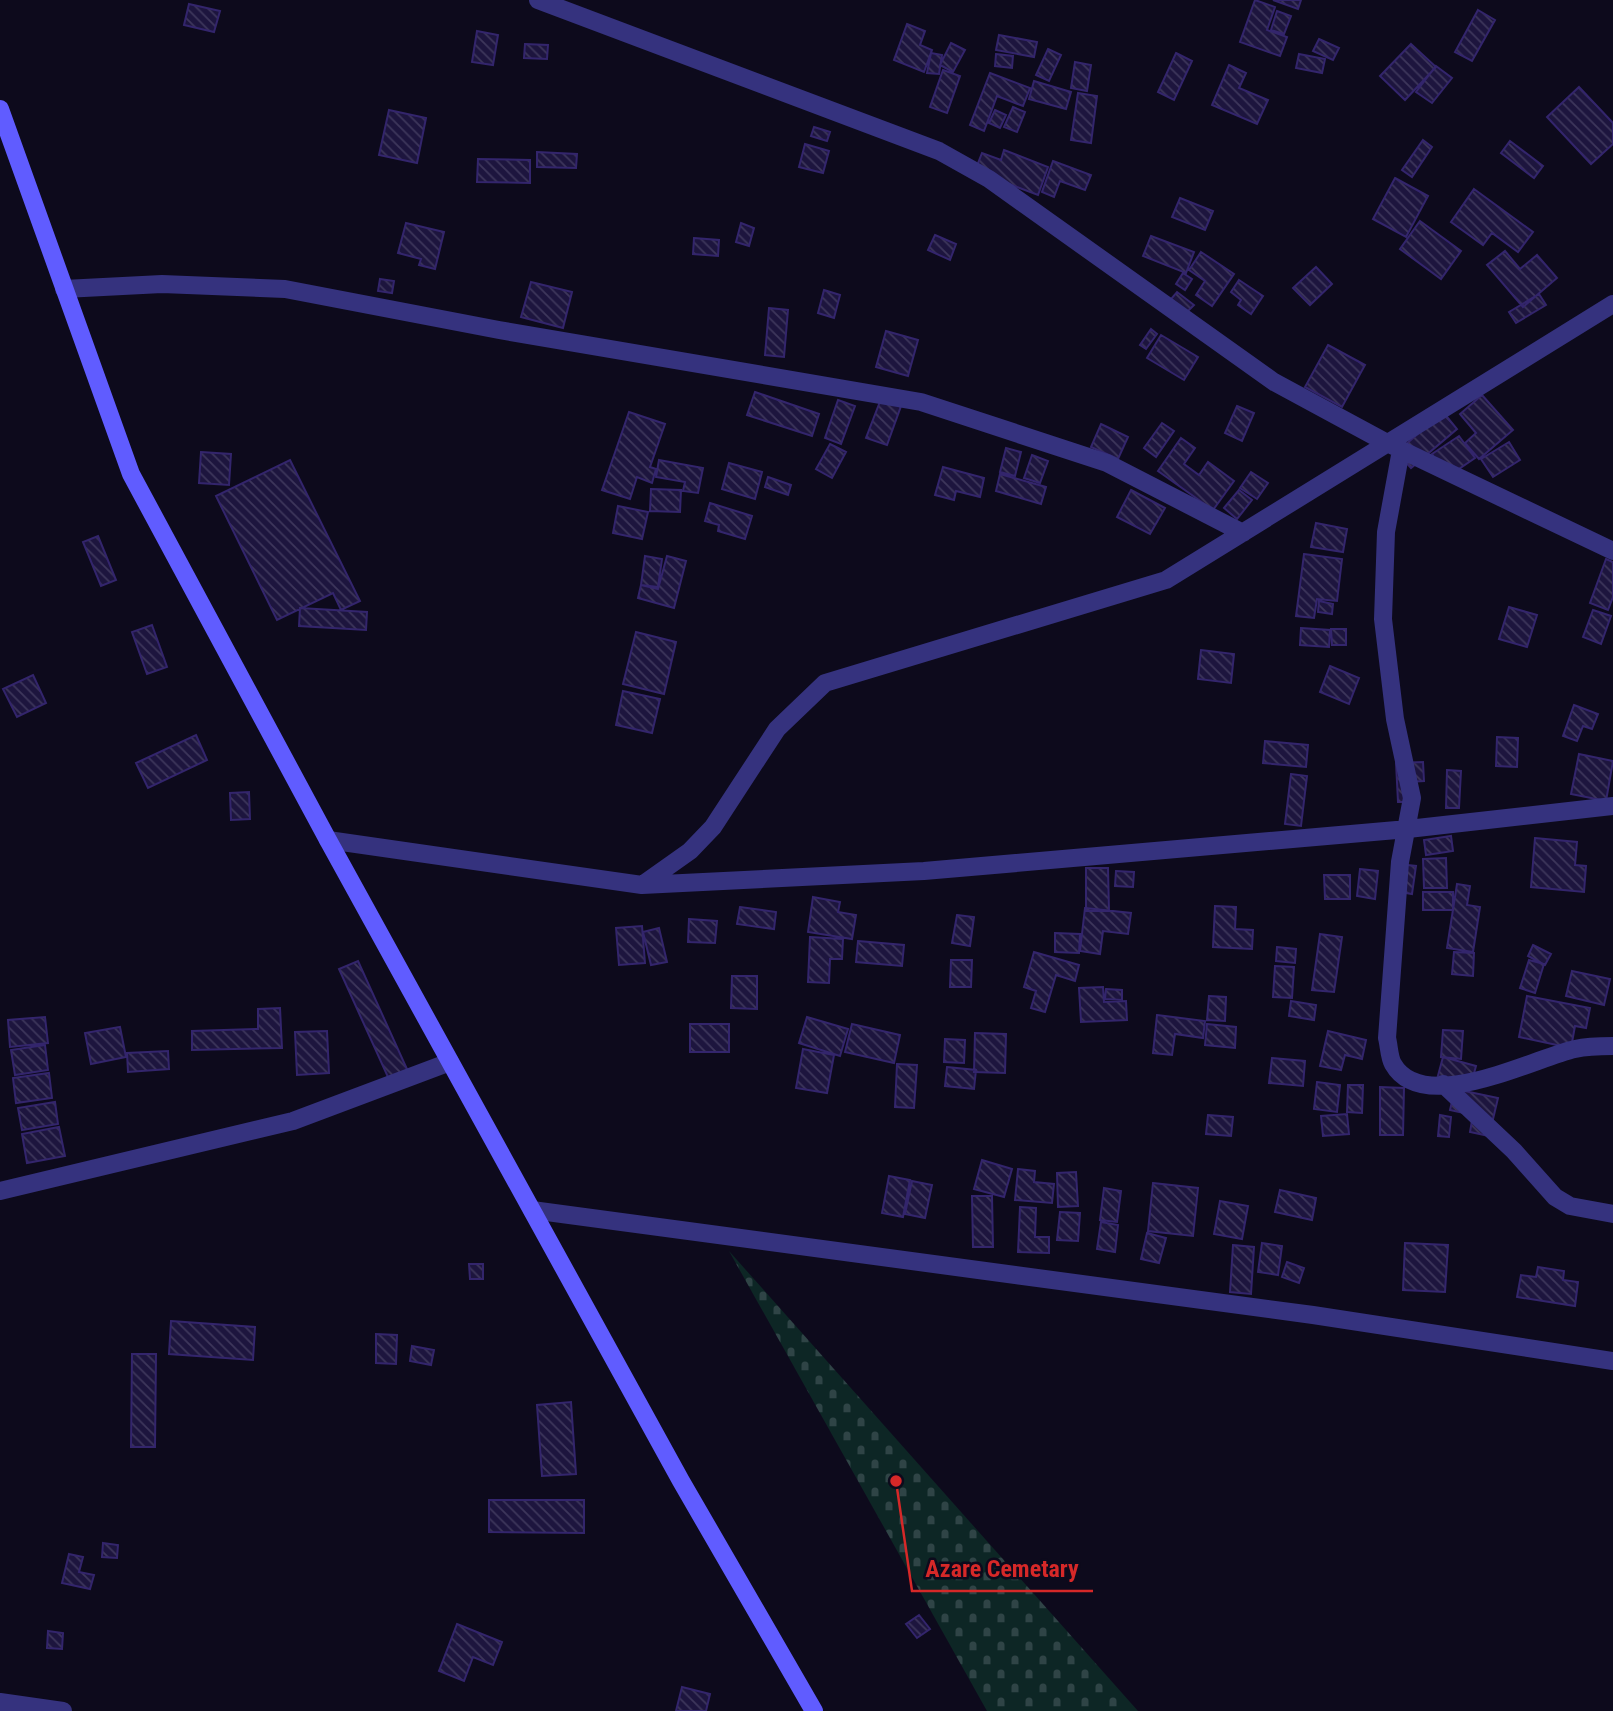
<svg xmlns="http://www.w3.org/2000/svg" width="1613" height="1711" viewBox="0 0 1613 1711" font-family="'Roboto Condensed',sans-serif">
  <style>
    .cemetery { fill: url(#cemetery-stones) }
    .building { fill: url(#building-back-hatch); stroke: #33256c; stroke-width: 2 }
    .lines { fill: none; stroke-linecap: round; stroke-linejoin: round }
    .street { stroke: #35327e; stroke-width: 18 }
    .secondary { stroke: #605cff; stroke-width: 18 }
    .leader { fill: none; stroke: #d62828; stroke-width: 2.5 }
    .callout-dot { fill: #d62828; stroke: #0d0a1c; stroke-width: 2.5 }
    .callout-label { font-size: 24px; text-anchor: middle; font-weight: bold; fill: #d62828; stroke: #0d0a1c; stroke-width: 5; stroke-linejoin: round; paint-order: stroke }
  </style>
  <defs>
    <pattern id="cemetery-stones" width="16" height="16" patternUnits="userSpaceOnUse" patternTransform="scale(1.75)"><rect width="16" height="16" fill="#0d2625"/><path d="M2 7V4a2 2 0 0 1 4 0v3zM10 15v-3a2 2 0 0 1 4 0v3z" fill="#2f4446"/></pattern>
    <pattern id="building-back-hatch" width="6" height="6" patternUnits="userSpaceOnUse" patternTransform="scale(1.75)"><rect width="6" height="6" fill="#1d153e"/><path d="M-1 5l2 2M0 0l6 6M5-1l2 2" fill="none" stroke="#3d365b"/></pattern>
  </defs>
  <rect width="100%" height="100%" fill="#0d0a1c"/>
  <path class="cemetery" d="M729,1251L1138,1711H987Z"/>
  <path class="building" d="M1255,0L1275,7L1267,30L1287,37L1280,56L1240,42Z
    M1273,0H1301L1298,9Z
    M189,4L220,11L214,32L184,25Z
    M1478,10L1495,20L1472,61L1455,52Z
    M1277,11L1291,16L1284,34L1271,30Z
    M907,24L925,31L920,45L932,50L924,72L894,60Z
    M477,31L498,35L493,65L472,62Z
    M999,35L1037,42L1034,57L996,50Z
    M1319,39L1339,48L1333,60L1313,51Z
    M951,43L965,50L953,72L940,65Z
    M525,44L548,45L547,59L524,58Z
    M1411,44L1436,67L1405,100L1380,76Z
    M1048,49L1061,55L1049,81L1036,75Z
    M931,53L942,55L939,74L927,73Z
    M1176,53L1192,61L1174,100L1158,92Z
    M996,54L1013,56L1012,68L995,66Z
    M1299,54L1325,59L1322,73L1296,68Z
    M1075,62L1091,65L1087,91L1071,88Z
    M1229,65L1246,73L1239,88L1268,100L1257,124L1212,105Z
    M1436,66L1452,78L1432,103L1416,92Z
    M943,70L960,76L947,113L930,107Z
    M990,73L1030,88L1023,106L997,96L984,131L970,125Z
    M1034,81L1071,92L1066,109L1029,99Z
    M1579,87L1613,123V144L1591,164L1547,117Z
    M1078,93L1097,96L1091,143L1071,140Z
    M1013,107L1025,112L1017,132L1004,127Z
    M389,110L426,118L417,163L379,155Z
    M995,110L1006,115L1000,128L989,123Z
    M814,127L830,132L827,141L811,136Z
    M1423,140L1432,147L1412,177L1402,170Z
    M1510,141L1543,166L1534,178L1501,153Z
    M805,144L829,151L823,173L799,167Z
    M1004,150L1048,167L1038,195L975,171L982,153L1001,160Z
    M537,152L577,154L576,168L537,167Z
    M478,159L530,160V183L477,182Z
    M1053,161L1091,175L1085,190L1060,181L1054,197L1042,192Z
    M1395,178L1428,196L1406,237L1373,219Z
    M1474,189L1533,232L1518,252L1492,233L1483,245L1451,222Z
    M1180,198L1213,211L1205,230L1172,217Z
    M1420,221L1461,251L1441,279L1400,249Z
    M406,223L444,232L435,269L419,265L421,259L398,253Z
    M741,223L754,228L749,246L736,242Z
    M935,235L956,244L950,260L928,250Z
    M1151,236L1194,252L1186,273L1143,256Z
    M694,238L719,240L718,256L693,254Z
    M1505,251L1520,269L1537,255L1557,278L1523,307L1487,265Z
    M1201,252L1234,274L1212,306L1196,295L1205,281L1189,270Z
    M1316,267L1332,284L1310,305L1293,288Z
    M1183,273L1192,279L1185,290L1176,284Z
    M380,279L394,281L392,293L378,291Z
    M1239,280L1263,296L1251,314L1238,305L1241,300L1231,292Z
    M531,282L572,292L563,328L521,317Z
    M824,290L840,295L834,318L818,313Z
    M1177,292L1194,305L1187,312L1171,299Z
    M1539,294L1546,305L1516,323L1509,312Z
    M769,308L788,310L784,357L765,355Z
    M1151,329L1157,334L1146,349L1140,345Z
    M886,331L918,340L908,376L876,367Z
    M1161,335L1198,357L1184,380L1147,358Z
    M1328,345L1365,365L1342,407L1305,387Z
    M755,392L819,414L812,436L747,415Z
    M1482,395L1513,430L1479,459L1465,443L1476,433L1460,414Z
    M881,399L901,406L887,445L866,438Z
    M838,400L855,406L841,444L825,438Z
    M1237,406L1254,413L1242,441L1225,433Z
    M629,412L665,424L650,467L656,469L652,483L637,477L630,499L602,490Z
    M1443,412L1457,429L1411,468L1397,452Z
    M1162,423L1174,431L1156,457L1144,448Z
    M1101,424L1128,437L1118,459L1091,447Z
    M1459,436L1475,458L1447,477L1432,454Z
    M1181,438L1195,448L1184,464L1199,475L1208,462L1234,481L1213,510L1158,471Z
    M1509,442L1520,460L1493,477L1481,459Z
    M830,444L846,452L832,478L816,469Z
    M1006,448L1021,452L1015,476L1000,472Z
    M201,452L231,454L229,485L199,483Z
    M1032,455L1048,461L1040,483L1024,478Z
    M290,460L360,601L341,610L333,593L277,620L216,496Z
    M659,460L703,468L698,493L683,491L685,482L656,477Z
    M729,463L762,472L755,499L722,489Z
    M943,467L984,478L980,497L956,491L954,500L935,495Z
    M1251,472L1268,483L1257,499L1240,488Z
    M1000,474L1046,487L1041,504L996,491Z
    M768,477L791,485L788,495L765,487Z
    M651,489L681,490L680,512L650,511Z
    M1131,490L1165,508L1150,534L1117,517Z
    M1239,490L1252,500L1237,519L1224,508Z
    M710,503L752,516L745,539L718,531L719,525L705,521Z
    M618,506L648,512L642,539L613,533Z
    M1316,523L1347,529L1343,552L1311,547Z
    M98,536L116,580L101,586L83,542Z
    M1304,554L1342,559L1337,601L1317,599L1314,618L1296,616Z
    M645,556L662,559L658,587L641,585Z
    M667,556L686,561L674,608L638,598L641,585L658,589Z
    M1606,559L1613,562V597L1608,610L1590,603Z
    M1319,601L1333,604L1332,614L1318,612Z
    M1509,607L1537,615L1527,647L1499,639Z
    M300,608L367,612L366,630L299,626Z
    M1593,610L1611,616L1601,644L1583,637Z
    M152,625L167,667L147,674L132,632Z
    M1301,628L1330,630L1329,647L1300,645Z
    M1331,629H1346V645H1332Z
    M636,632L676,642L664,694L623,684Z
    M1201,650L1234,654L1231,683L1198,679Z
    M1330,666L1359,678L1349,704L1320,692Z
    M33,675L46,703L17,717L3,689Z
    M623,691L660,699L652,733L616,725Z
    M1574,705L1598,714L1592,729L1583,726L1577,741L1563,736Z
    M196,735L207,760L148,788L136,763Z
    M1497,737L1518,738L1517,767L1496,766Z
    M1265,741L1308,745L1306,767L1263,763Z
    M1579,754L1613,761L1606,801L1571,794Z
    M1423,762L1424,781L1408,782L1409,802H1398L1396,763Z
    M1447,770L1461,771L1459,808H1446Z
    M1291,774L1307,776L1301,826L1285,824Z
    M249,792L250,819L231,820L230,793Z
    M1451,836L1453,851L1426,855L1424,840Z
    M1535,838L1577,842L1575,865L1586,866L1584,892L1531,887Z
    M1446,858L1447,888H1424L1423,859Z
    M1398,864L1416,866L1412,894L1394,891Z
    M1086,868H1108L1109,911H1086Z
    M1360,869L1378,871L1375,899L1357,896Z
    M1116,871L1134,872L1133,887L1115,886Z
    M1324,875H1350V899H1325Z
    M1457,884L1470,886L1467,905L1480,907L1473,952L1447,948Z
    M1423,892H1453V910H1423Z
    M813,897L840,902L838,912L856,915L852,939L808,932Z
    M1215,906L1236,907L1235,929L1253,930L1252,949L1213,947Z
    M740,907L776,912L774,929L737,924Z
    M1085,908L1131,913L1128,934L1103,931L1100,954L1080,951Z
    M957,915L974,917L970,946L952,943Z
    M689,919L717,921L715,943L688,942Z
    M642,926L645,963L619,965L616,928Z
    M659,928L667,962L651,965L643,932Z
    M1055,933L1080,934L1079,953L1055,952Z
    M1320,934L1342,937L1334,992L1312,990Z
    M810,937L843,939L842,959H830L829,983L808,982Z
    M858,941L904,945L902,966L856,962Z
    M1533,945L1551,954L1545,965L1528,956Z
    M1277,947L1296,949L1295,963L1276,961Z
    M1034,952L1079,965L1075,981L1056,975L1045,1012L1031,1008L1036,991L1024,987Z
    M1454,952L1474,953L1473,976L1452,974Z
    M951,960H972L971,987H950Z
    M1529,960L1544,964L1535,993L1520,988Z
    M358,961L411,1078L392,1086L339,969Z
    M1275,966L1294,967L1292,998L1273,997Z
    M1572,971L1610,979L1604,1005L1566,996Z
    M732,976H757V1009L731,1008Z
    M1103,987L1104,1002L1126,1001L1127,1020L1081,1022L1079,988Z
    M1106,989L1122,990V1000L1105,999Z
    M1209,996L1226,997L1225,1021L1207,1020Z
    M1527,996L1590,1008L1586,1028L1575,1026L1571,1048L1519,1037Z
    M1291,1001L1316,1005L1314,1020L1289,1016Z
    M280,1008L282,1048L192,1050V1031L258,1029V1009Z
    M1157,1015L1205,1021L1203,1038L1175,1034L1172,1055L1153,1053Z
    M45,1017L48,1043L10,1047L8,1020Z
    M807,1017L848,1029L840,1056L799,1043Z
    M690,1024H729V1052H690Z
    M852,1024L900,1035L894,1063L845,1052Z
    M1207,1024L1236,1027L1235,1048L1205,1045Z
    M120,1027L126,1057L91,1064L85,1033Z
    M1443,1030L1463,1031L1461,1059L1441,1057Z
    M327,1031L329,1073L297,1075L295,1032Z
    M1328,1031L1366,1040L1362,1059L1345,1055L1341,1070L1320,1066Z
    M975,1033L1006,1034L1005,1073L974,1072Z
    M945,1039L965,1040L964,1063L944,1062Z
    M45,1045L48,1070L15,1075L11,1050Z
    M803,1049L834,1055L827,1093L796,1088Z
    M168,1051L169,1069L128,1072L127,1053Z
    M1443,1057L1476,1066L1469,1092L1436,1083Z
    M1272,1058L1305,1061L1303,1086L1269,1083Z
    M897,1064L917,1065L914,1108L895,1107Z
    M947,1067L976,1070L974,1089L945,1086Z
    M49,1073L52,1098L16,1103L13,1078Z
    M1317,1082L1340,1085L1337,1112L1314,1109Z
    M1348,1085H1363L1362,1113L1347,1112Z
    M1380,1087L1404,1088L1403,1135H1380Z
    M1455,1089L1498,1098L1489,1136L1470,1132L1473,1115L1450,1110Z
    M55,1102L58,1124L22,1130L18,1108Z
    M1347,1114L1349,1134L1323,1136L1321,1116Z
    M1208,1115L1233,1117L1231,1136L1206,1134Z
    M1440,1115L1451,1117L1449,1137L1438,1136Z
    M59,1127L65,1156L27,1163L22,1134Z
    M982,1160L1012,1169L1004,1197L974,1189Z
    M1018,1169L1035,1171L1034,1182L1054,1184L1052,1203L1015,1200Z
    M1076,1172L1078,1206L1058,1207L1057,1173Z
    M889,1176L910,1180L903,1217L882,1213Z
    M912,1181L932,1185L925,1218L905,1214Z
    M1153,1183L1198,1188L1193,1236L1148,1231Z
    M1104,1188L1121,1191L1117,1222L1100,1220Z
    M1280,1190L1316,1198L1312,1220L1275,1212Z
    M972,1196H992L993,1247H973Z
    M1220,1201L1248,1206L1242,1239L1214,1234Z
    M1020,1207L1036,1208L1035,1237H1049V1253L1018,1252Z
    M1060,1212L1080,1213L1078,1241L1057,1240Z
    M1101,1222L1118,1225L1115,1252L1097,1249Z
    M1147,1233L1166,1238L1159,1263L1141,1259Z
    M1262,1243L1282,1246L1278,1275L1258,1272Z
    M1405,1243L1448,1245L1445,1292L1403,1290Z
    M1233,1245L1254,1247L1251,1294L1230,1292Z
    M1287,1262L1304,1268L1299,1283L1282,1277Z
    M469,1264H483V1279H470Z
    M1538,1267L1564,1271L1563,1280L1578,1282L1575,1306L1517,1297L1521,1275L1536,1277Z
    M171,1321L255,1327L253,1360L169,1354Z
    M376,1334L397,1335L396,1364L376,1363Z
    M412,1346L434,1350L431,1365L410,1361Z
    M132,1354H156L155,1447H131Z
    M571,1402L576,1474L542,1476L537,1405Z
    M489,1500H584V1533L489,1532Z
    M103,1543L118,1545L117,1558L102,1557Z
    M69,1554L83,1557L79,1572L94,1575L90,1589L62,1583Z
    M919,1615L930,1629L917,1638L906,1624Z
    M457,1624L502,1642L493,1665L473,1657L464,1681L439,1671Z
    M48,1631L63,1633L62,1649L47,1648Z
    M682,1687L710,1694L706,1711H676Z"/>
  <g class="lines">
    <path class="street" d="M538,0L939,151L989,179L1274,382L1387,443L1613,551
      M64,289L162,284L285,289L499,330L921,402L1107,463L1243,533
      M1401,450L1386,532L1383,619L1395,719L1412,798L1400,862L1387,1038C1389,1045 1389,1057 1393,1064C1423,1117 1534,1058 1575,1049C1588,1046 1600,1046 1613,1046
      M328,840L642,885L924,871L1408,829L1613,806
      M642,885L690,851L713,827L777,729L825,683L1166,580L1613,304
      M1443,1084L1514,1151L1555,1197L1570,1206L1613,1214
      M0,1191L293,1121L450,1062
      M532,1210L1313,1315L1613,1361
      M0,1702L63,1711"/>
    <path class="secondary" d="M0,109L131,474L328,840L681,1481L814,1711"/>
  </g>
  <path class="leader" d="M896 1481L912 1591H1093"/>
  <circle class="callout-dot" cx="896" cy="1481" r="7"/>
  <g class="callout-label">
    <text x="1002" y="1577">Azare Cemetary</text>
  </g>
</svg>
